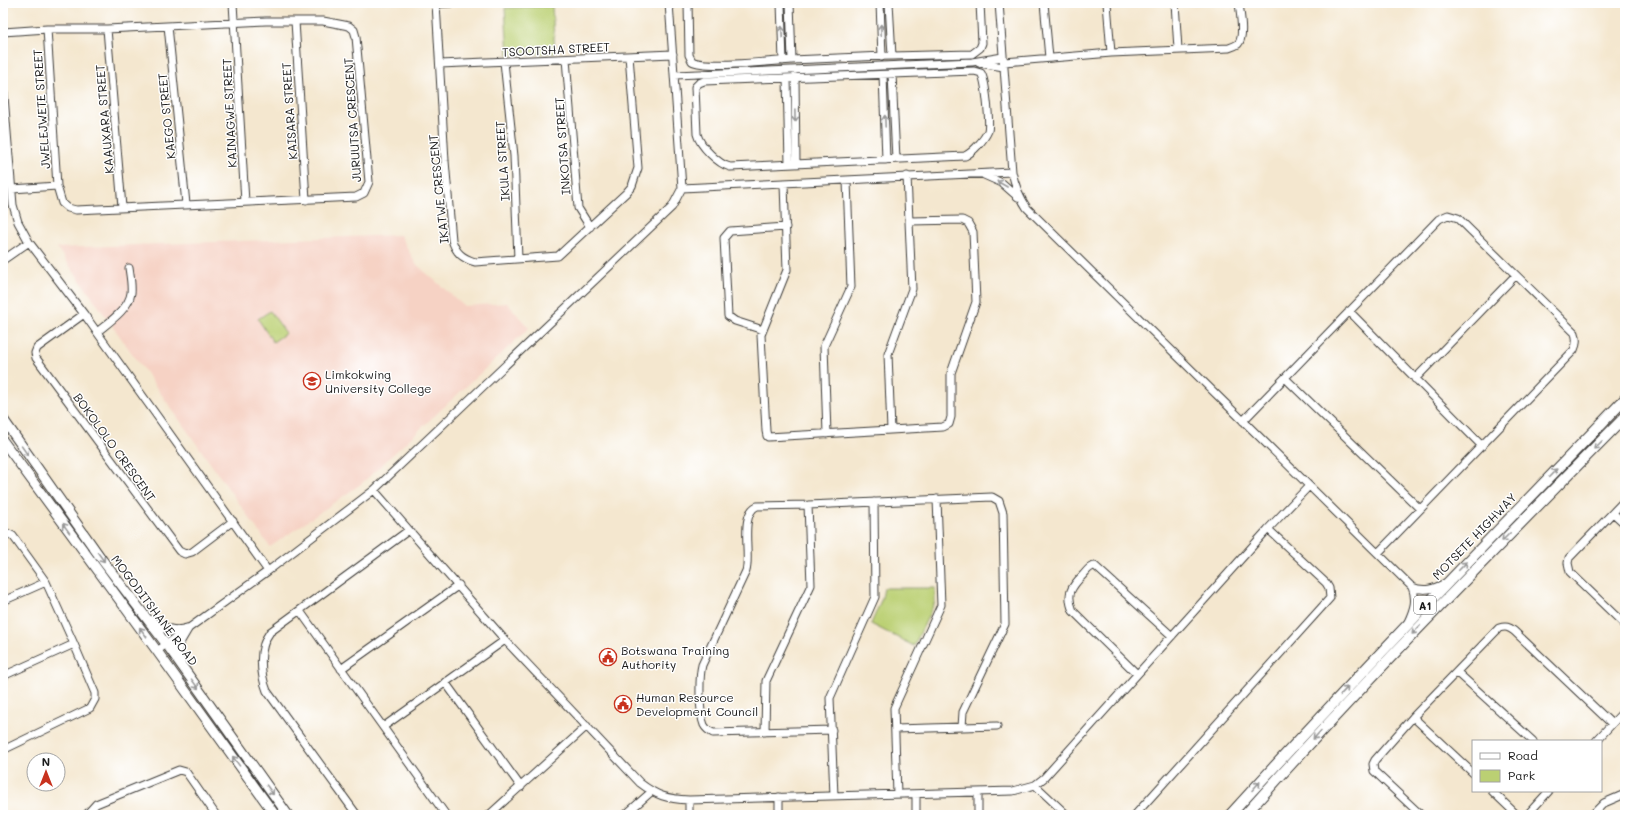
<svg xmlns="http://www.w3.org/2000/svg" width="1628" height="818" viewBox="0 0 1628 818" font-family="Mali,sans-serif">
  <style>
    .built { fill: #f6d2c4 }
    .green { fill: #bbd073; stroke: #6c7648 }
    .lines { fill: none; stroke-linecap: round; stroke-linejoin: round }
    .minor-casing { stroke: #3c3a37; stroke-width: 9 }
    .major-casing { stroke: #3c3a37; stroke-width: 11 }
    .highway-casing { stroke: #3c3a37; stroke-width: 12 }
    .minor { stroke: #fff; stroke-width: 7 }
    .major { stroke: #fff; stroke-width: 9 }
    .highway { stroke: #fff; stroke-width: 10 }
    .oneway { stroke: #999 }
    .labels { text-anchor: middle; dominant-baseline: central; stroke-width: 3; stroke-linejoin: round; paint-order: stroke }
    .shield { fill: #fff; stroke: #606060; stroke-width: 1 }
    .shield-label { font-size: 11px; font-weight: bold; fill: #1c1c1c }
    .street-label { font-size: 12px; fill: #1c1c1c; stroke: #fff }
    .poi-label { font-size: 12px; fill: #1c1c1c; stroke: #fff; text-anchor: start }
  </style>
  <rect width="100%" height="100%" fill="#fff"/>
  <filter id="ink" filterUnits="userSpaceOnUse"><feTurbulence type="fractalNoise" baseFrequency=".025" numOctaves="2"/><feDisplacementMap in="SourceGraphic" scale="8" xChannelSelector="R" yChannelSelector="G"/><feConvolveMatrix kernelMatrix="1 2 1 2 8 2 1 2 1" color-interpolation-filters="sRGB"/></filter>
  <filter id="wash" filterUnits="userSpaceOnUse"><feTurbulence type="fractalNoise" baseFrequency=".012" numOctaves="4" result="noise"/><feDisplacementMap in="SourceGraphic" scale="16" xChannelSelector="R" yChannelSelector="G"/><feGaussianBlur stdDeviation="0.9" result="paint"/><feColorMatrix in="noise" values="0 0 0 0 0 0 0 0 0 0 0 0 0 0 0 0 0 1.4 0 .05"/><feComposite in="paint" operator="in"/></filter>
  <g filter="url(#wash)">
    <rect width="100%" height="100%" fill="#f4e7cf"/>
    <path class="built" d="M400,235L416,264L464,306L507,303L529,328L361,484L270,547L57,248Z"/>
    <path class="green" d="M552,6L555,53L508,55L505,8Z
      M270,311L286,333L273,342L258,319Z
      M884,588H935V602L914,646L871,624L882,598Z"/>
  </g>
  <g filter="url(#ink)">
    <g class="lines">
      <defs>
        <path id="minor" d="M233,3L245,202
          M436,3L445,161L452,240C456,253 462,258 475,262L558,256L626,193L632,186L638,168L629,56
          M688,3L689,55L692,61C706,69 773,61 792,60C852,57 912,55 972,54L980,48L982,43L980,3
          M781,3L783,61
          M790,3L792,60
          M880,3L882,57
          M889,3L892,56
          M999,3L1012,172C1015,186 1019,196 1027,208L1412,587C1424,592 1434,589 1445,583
          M1044,3L1049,58
          M1107,3L1111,53
          M1175,3L1178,49
          M436,4L451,3
          M295,21L306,200
          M168,26L186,204
          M47,29L57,186
          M107,29L122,207
          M3,32L47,29H107L266,21H323L349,26L354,30L356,37L369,182L364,193L356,197L76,210L68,208L62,203L57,186L12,189
          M566,59L578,208L590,227
          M504,62L514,156L518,259
          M1004,62L1111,53L1229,48C1232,47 1235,46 1238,44C1245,37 1240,13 1239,3
          M979,63L1004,67
          M440,64L673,54
          M974,71L981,73C986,80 990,124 988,131C984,140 973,152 965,156L730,167C718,164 700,146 697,134L695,87L699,83L704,81Z
          M892,74L896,159
          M675,75L972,62L1003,57
          M883,75L886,160
          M795,77L796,164
          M787,78L789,164
          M3,84L13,205L18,222L29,242L84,314L268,571
          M984,175L1002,183L1018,197
          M784,184L787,270L761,335L766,431L767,436L768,437L943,427L949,424L951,417V373L976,302L973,232L968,223L962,220L910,221
          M682,188L1012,172
          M3,260L29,242
          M1349,311L1482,446
          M84,314L37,348L35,353L36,358L179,551L185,554L192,552L233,521
          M763,330L735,321L728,316L724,238L730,231L786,227
          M97,332C109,322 129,309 131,293C132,285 130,275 129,268
          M1285,378L1420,509
          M1415,379L1515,276
          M1243,421L1439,219L1448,215L1458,218L1575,333C1577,339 1577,344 1574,350L1378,553
          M891,430L888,354L912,289L907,176
          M827,434L824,346L851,287L847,181
          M374,490L505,640L640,783C657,796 667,799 689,800L1013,791L1035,785L1044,778L1268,529L1309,486
          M1625,500L1569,558L1568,563L1570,572L1625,625
          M1613,513L1625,524
          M3,531L13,536L46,582L74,644L95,693V699L90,708L3,750
          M3,601L46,582
          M300,611L446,815
          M1408,622C1414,609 1417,600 1412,587
          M157,651L268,571L374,490L672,207L682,188L669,3
          M341,669L459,585
          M1457,672L1533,741
          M1137,674L1073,611C1066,594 1071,587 1083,575C1087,571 1089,566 1095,566L1172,636
          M3,676L74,644
          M445,682L521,787
          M1413,717L1473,773
          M383,727L505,640
          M895,729L997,726
          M832,730L713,733C709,731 706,729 704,725C699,713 699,677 702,665L746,571C751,555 739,514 757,506L808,505L992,497L999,501L1003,513L1005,624L963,712L962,727
          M765,732L766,681L811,585L808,505
          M1596,741L1625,710
          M1035,785L1067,815
          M1492,791L1517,815
          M978,792V815
          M897,794L894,708L941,605L937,499
          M916,794V815
          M834,796L830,698L875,597L874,502
          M779,797V815
          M86,815L96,804L179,770L186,772L216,815
          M357,815L267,691C260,673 258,648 270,632L409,530
          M489,815L587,726
          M625,815L651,792
          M689,815V800
          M1135,815L1330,598L1329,588L1326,583L1268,529
          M1421,815L1374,771L1373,764L1375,760L1413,717L1499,628C1506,626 1509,627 1514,631L1612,724
          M1527,815L1549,791
          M1592,815L1604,803L1625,794"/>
        <path id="major" d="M3,419L103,561L167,645L288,815
          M3,441L157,651L275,815
          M149,620C162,627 172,634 187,629
          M180,661L177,646L187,629"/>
        <path id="highway" d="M1230,815C1358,674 1492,537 1625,399
          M1245,815C1367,678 1496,548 1625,417"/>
      </defs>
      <use href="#minor" class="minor-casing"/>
      <use href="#major" class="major-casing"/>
      <use href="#highway" class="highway-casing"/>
      <use href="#minor" class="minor"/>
      <use href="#major" class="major"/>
      <use href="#highway" class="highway"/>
    </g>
    <defs><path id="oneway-shaft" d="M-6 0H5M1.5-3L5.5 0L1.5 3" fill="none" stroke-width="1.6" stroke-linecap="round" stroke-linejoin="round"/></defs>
    <g class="oneway">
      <use href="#oneway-shaft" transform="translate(881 30) rotate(-92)"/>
      <use href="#oneway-shaft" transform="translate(782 32) rotate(-92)"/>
      <use href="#oneway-shaft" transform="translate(795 116) rotate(89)"/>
      <use href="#oneway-shaft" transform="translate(885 121) rotate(-92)"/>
      <use href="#oneway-shaft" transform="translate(1002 184) rotate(-150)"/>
      <use href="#oneway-shaft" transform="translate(1598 445) rotate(135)"/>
      <use href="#oneway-shaft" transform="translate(25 451) rotate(55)"/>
      <use href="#oneway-shaft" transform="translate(1553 473) rotate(-46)"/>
      <use href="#oneway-shaft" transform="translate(66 528) rotate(-126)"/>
      <use href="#oneway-shaft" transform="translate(1506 537) rotate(135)"/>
      <use href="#oneway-shaft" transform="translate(101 557) rotate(54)"/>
      <use href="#oneway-shaft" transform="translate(1463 566) rotate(-46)"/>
      <use href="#oneway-shaft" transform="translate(1416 630) rotate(133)"/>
      <use href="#oneway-shaft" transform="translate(143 632) rotate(-127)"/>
      <use href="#oneway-shaft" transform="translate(195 684) rotate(54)"/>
      <use href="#oneway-shaft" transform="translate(1344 691) rotate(-47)"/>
      <use href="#oneway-shaft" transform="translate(1317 735) rotate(132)"/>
      <use href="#oneway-shaft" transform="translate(236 761) rotate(-126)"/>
      <use href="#oneway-shaft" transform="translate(1256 786) rotate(-48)"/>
      <use href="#oneway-shaft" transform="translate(270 790) rotate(54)"/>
    </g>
  </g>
  <defs>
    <symbol id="university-ring" viewBox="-11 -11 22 22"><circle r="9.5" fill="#fff" stroke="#c8321e" stroke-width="1.5"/><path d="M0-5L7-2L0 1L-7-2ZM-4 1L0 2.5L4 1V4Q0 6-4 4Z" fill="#c8321e"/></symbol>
    <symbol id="civic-ring" viewBox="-11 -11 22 22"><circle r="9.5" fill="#fff" stroke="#c8321e" stroke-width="1.5"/><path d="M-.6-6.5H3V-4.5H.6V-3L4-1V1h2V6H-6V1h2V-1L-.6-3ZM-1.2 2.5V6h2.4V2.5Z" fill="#c8321e"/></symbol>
  </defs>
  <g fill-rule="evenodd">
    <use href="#university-ring" x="302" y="371" width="20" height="20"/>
    <use href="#civic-ring" x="598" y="647" width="20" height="20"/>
    <use href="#civic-ring" x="613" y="694" width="20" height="20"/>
  </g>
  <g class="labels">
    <rect class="shield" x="1414" y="596" width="22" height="18" rx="3"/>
    <g class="shield-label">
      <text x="1425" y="605">A1</text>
    </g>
    <g class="street-label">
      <text transform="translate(556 49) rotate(-3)">TSOOTSHA STREET</text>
      <text transform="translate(41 109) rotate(-94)">JWELEJWETE STREET</text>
      <text transform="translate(289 111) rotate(-94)">KAISARA STREET</text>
      <text transform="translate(229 113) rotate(-93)">KAINAGWE STREET</text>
      <text transform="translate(166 116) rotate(-96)">KAEGO STREET</text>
      <text transform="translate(104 119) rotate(-95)">KAAUXARA STREET</text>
      <text transform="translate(352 120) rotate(-94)">JURUUTSA CRESCENT</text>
      <text transform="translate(562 146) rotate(-94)">INKOTSA STREET</text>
      <text transform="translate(502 161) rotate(-94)">IKULA STREET</text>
      <text transform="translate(438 189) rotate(-96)">IKATWE CRESCENT</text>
      <text transform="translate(115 447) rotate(54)">BOKOLOLO CRESCENT</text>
      <text transform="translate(1474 536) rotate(-46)">MOTSETE HIGHWAY</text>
      <text transform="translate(155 610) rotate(53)">MOGODITSHANE ROAD</text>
    </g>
    <g class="poi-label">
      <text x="325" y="374">Limkokwing<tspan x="325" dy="14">University College</tspan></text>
      <text x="621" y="650">Botswana Training<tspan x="621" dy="14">Authority</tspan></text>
      <text x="636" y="697">Human Resource<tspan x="636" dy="14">Development Council</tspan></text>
    </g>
  </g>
  <rect width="1628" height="818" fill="none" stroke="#fff" stroke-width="16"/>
  <rect x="1472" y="740" width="130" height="52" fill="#ffffff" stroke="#a4a4a4"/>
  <rect x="1480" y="753" width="20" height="6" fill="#ffffff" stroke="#a4a4a4"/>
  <text x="1508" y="760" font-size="12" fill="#1c1c1c">Road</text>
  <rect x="1480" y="770" width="20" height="12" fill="#bbd073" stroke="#a4a4a4"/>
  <text x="1508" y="780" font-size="12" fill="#1c1c1c">Park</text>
  <g transform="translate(46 772)"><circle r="19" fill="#ffffff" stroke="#a4a4a4"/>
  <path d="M0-3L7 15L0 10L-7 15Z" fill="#c8321e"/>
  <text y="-6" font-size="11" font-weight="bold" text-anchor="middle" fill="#1c1c1c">N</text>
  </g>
</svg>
